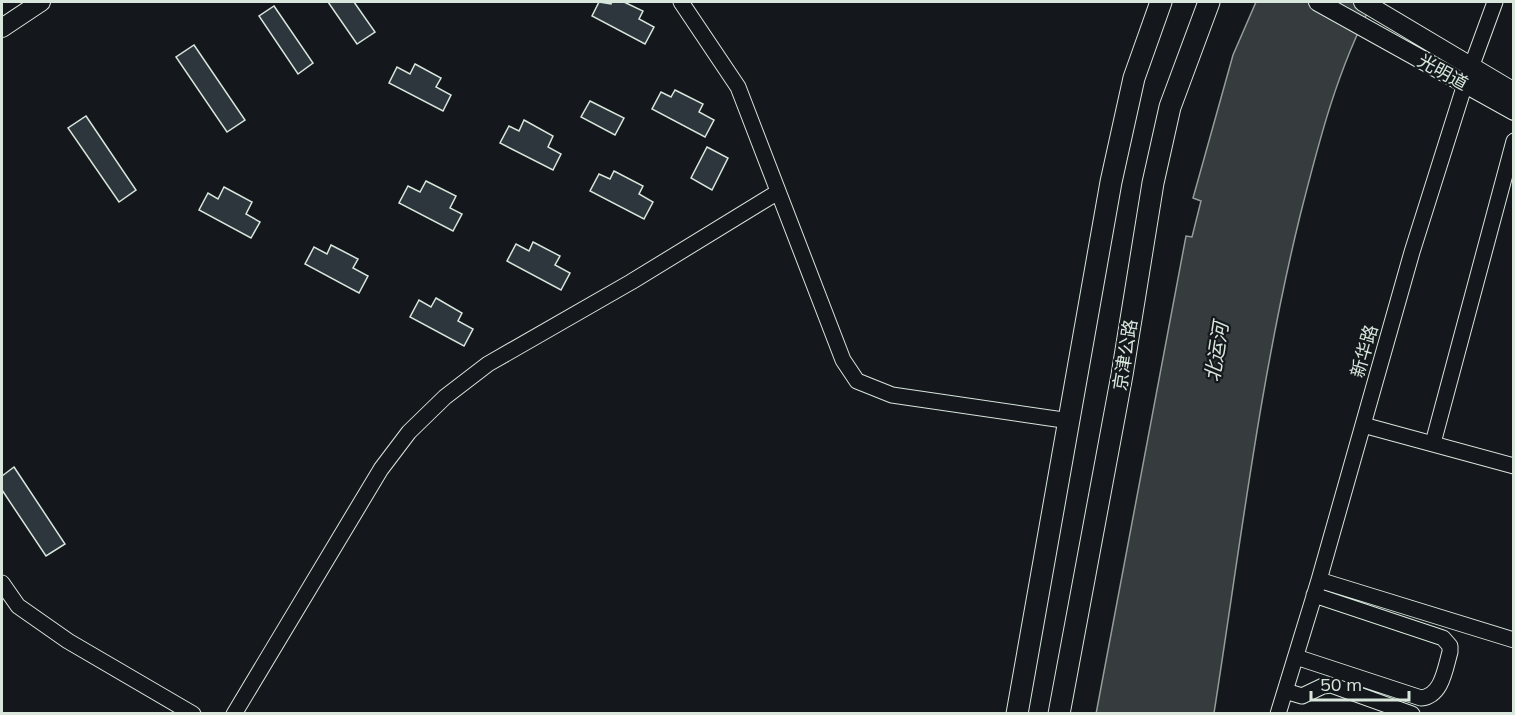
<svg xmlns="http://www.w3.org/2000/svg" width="1515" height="715" viewBox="0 0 1515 715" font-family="Mulish,'Noto Sans SC',sans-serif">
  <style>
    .water { fill: #363b3e; stroke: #939e99; stroke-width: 1.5 }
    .building { fill: #2c363c; stroke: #d8e6dc; stroke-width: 1.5 }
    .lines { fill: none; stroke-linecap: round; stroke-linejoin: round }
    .minor-casing { stroke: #d8e6dc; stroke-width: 17 }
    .major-casing { stroke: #d8e6dc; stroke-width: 20 }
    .highway-casing { stroke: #d8e6dc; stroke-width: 23 }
    .minor { stroke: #14181c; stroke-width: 15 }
    .major { stroke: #14181c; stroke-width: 18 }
    .highway { stroke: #14181c; stroke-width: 21 }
    .labels { text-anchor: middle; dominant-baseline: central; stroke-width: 4.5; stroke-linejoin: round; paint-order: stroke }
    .street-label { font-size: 18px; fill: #d8e6dc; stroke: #14181c }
    .water-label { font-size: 20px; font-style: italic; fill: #d8e6dc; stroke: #14181c }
  </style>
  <rect width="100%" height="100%" fill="#14181c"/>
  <path class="water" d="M1256,2H1373C1337,70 1319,141 1300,216C1260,379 1240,547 1214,713L1096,714L1186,236L1192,237L1201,201L1193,198L1233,55Z"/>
  <path class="building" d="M328,2H354L375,32L357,44Z
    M599,2L611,4L612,2H624L643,11L639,19L654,27L645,44L592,16Z
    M274,6L313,63L298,74L259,16Z
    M194,45L245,120L227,132L176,57Z
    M415,64L441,78L436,87L451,95L443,111L389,83L397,67L410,74Z
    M675,90L703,104L699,112L714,120L705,137L652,109L661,92L671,97Z
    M590,101L624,118L615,135L581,117Z
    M86,116L136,190L119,202L68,128Z
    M524,120L553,136L548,147L561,154L553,170L500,143L509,126L519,131Z
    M707,147L728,158L712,190L691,178Z
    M614,171L643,186L639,194L653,202L644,219L590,191L599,174L610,179Z
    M426,181L456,196L450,208L462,214L453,231L399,203L408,186L420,192Z
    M224,187L252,202L246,214L260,222L251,238L199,210L208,193L218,199Z
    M533,242L560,256L555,265L570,273L561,290L507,261L516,244L529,251Z
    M331,245L358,259L353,268L368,276L359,293L305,264L314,247L327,254Z
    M436,298L462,313L458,321L473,329L464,346L410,317L419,300L431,307Z
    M14,467L65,544L46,556L2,490V476Z"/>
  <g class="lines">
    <defs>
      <path id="minor" d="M681,2L738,87L843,360L857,381L892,395L1070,421
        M1363,425L1514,466
        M1433,443L1514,141
        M1319,580L1514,640
        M2,583L18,606L68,641L193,714
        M1296,657L1421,698C1442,696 1445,669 1450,652V646L1443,638L1314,595
        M1285,691L1302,696L1323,686L1331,685L1412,714
        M234,714L381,469L409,432L445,397L488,364L631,282L778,192
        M1278,714L1319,580L1412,252L1465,84L1495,2"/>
      <path id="major" d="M1318,2L1514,111
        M1363,2L1514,92
        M2,28L41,2"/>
      <path id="highway" d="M1017,714L1111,182L1134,78L1161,2
        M1059,714L1122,375L1153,183L1170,107L1209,2"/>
    </defs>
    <use href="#minor" class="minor-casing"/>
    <use href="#major" class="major-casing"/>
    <use href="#highway" class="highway-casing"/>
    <use href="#minor" class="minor"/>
    <use href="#major" class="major"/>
    <use href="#highway" class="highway"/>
  </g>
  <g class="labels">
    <g class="street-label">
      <text transform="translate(1443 72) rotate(29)">光明道</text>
      <text transform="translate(1364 351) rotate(-74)">新华路</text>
      <text transform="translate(1125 355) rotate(-81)">京津公路</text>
    </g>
    <g class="water-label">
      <text transform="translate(1216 352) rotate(-81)">北运河</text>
    </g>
  </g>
  <rect width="1515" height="715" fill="none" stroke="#d8e6dc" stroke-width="6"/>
  <path d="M1311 691v9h98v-9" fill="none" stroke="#d8e6dc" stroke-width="3"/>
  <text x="1320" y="691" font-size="18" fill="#d8e6dc" stroke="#14181c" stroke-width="4.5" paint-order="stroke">50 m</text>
</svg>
